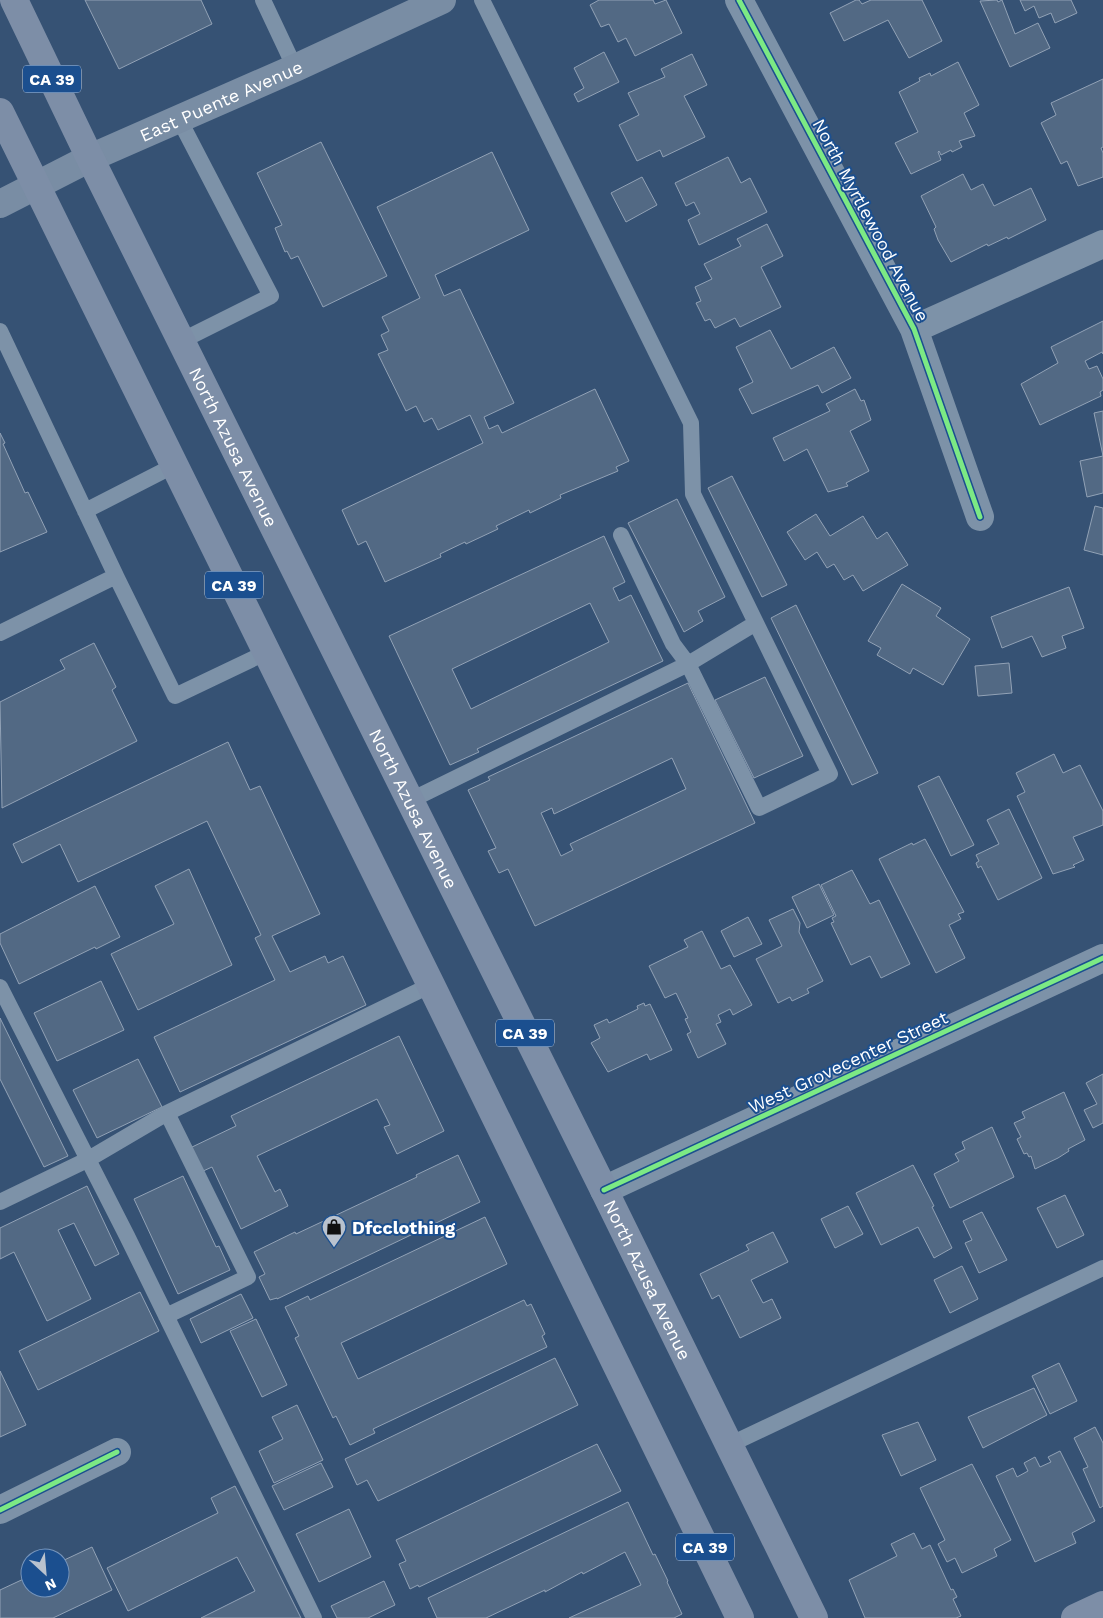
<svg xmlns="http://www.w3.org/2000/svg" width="1103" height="1618" viewBox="0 0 1103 1618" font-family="'Work Sans',sans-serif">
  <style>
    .building { fill: #526984; stroke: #92a2b6; fill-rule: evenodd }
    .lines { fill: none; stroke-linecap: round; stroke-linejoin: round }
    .lane { stroke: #7d92a8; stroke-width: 16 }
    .street { stroke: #7d92a8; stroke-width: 28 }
    .secondary { stroke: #798da4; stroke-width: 28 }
    .primary { stroke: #7d8ea7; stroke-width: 28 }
    .cycleway-casing { stroke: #1b4f8f; stroke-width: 8 }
    .cycleway { stroke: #7ce984; stroke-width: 5 }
    .labels { text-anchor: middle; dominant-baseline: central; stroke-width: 4; stroke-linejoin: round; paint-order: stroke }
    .shield { fill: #1b4f8f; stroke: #bbcadd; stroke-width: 1 }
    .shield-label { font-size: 16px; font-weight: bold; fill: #fff }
    .street-label { font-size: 18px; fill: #fff; stroke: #1b4f8f }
    .poi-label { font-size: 18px; font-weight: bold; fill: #fff; stroke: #1b4f8f; text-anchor: start }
  </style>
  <rect width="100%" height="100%" fill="#365274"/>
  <path class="building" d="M85,0H201L212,24L119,69Z
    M599,0H653L655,4L666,0L682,33L635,56L626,38L618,42L609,24L601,27L590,5Z
    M856,0H859L862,4L871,0H922L942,41L909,58L888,20L844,41L830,13Z
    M997,0L998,2L1002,0L1015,34L1038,23L1050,48L1010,67L980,1Z
    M1020,0H1071L1077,13L1055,23L1051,13L1039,18L1034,6L1025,11Z
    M604,52L619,82L578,102L574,94L584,88L574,68Z
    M692,54L707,85L684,96L705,137L663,157L660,150L637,161L619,125L639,115L628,93L665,77L661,69Z
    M958,62L979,105L964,113L975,136L959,141L962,147L952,152L951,150L941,155L939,151L938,152L941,160L911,174L895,143L918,132L899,92L920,81L919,78L930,73L931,76Z
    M1103,79V147L1101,148L1103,153V177L1078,186L1067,161L1061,164L1041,123L1056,115L1051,103Z
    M321,142L387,276L323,307L298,256L291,259L287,251L285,252L275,228L282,225L257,173Z
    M492,152L529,230L435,275L444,296L460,289L514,403L484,417L489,429L498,425L502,433L595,389L629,461L616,467L618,471L560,495L561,498L530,513L529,510L496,526L498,529L466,544L465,542L440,554L441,557L385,582L366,541L358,545L342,510L483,443L470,415L438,430L432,418L424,422L416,406L406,411L378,354L388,350L381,335L389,331L382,317L420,298L377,207Z
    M728,157L741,183L750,178L767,212L699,245L688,220L700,214L694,202L686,206L675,183Z
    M963,174L971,190L983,184L994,206L1031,188L1046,220L1008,239L1007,237L988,246L987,244L951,262L938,240L934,229L936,227L921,196Z
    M642,177L657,205L626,222L611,193Z
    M767,224L783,256L761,267L781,307L740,327L735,318L715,328L710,319L705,321L696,303L701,301L695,287L712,279L704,264L741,246L737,239Z
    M1103,321V354L1102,352L1085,361L1089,369L1097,366L1103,379V390L1100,392L1101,396L1040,425L1021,384L1058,363L1051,347Z
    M770,330L791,369L834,347L851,378L822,393L818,385L752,414L739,389L753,382L736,347Z
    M855,389L861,401L864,400L871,420L850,431L869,471L846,483L848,486L828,492L807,449L784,461L773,438L830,411L826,404Z
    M1103,411V456L1094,413Z
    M0,433L5,443L3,444L25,493L28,492L47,532L0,552Z
    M1103,456V493L1087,497L1080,461Z
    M732,476L787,585L762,597L708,488Z
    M677,499L725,597L698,611L703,621L684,632L628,523Z
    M1095,506L1103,508V555L1084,550Z
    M816,514L830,536L863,516L877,539L887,532L908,565L863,591L853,575L844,580L834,564L827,568L817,552L805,560L787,532Z
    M604,536L625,582L613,588L619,601L631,595L663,661L477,749L479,752L450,765L389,636ZM590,603L609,642L471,709L452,669Z
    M902,584L941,608L936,616L970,639L943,685L913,668L910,674L877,655L881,648L868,641Z
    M1069,587L1084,628L1062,636L1066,648L1042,657L1032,636L1002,648L991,617Z
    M796,605L878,773L852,785L771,618Z
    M94,643L116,687L112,690L137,741L2,808L0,702L65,669L60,660Z
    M1009,663L1012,693L978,696L975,666Z
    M765,677L803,756L754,778L715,700Z
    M688,683L755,823L535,926L508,869L499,873L488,851L496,848L468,790L490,780L488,777ZM672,758L686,789L570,844L573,850L561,856L541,813L552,808L554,814Z
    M228,742L250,790L260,786L320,914L272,936L290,972L325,956L328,963L343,956L366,1005L180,1092L154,1037L275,980L255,938L261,935L207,821L78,882L60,844L22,863L13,844Z
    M1054,754L1063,773L1080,765L1103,811V825L1073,837L1084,860L1073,865L1075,867L1053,874L1017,796L1025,792L1016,773Z
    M939,776L974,845L951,856L918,786Z
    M1009,809L1042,878L998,900L981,866L978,868L976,863L979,861L976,855L999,844L987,820Z
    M925,839L964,912L958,914L961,919L949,925L965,958L936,973L879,859L912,843L913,845Z
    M189,869L232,965L138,1010L111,954L174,924L155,886Z
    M852,870L870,904L879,900L910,964L881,978L870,956L851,965L831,923L834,922L832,918L836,916L821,885Z
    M819,884L834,915L807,928L792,897Z
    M95,886L120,937L96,949L95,947L19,984L0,943V934Z
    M793,909L800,923L799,932L823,981L807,989L809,993L792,1001L790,997L778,1003L756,959L782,946L769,920Z
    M748,917L762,944L734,957L721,931Z
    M702,931L721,969L730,965L752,1005L733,1015L730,1009L718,1015L721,1022L716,1024L726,1044L698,1058L687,1034L691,1032L685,1019L688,1018L676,993L665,998L649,966L688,947L684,940Z
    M101,981L124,1030L57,1061L34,1013Z
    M644,1003L645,1006L650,1004L672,1050L650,1060L647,1054L608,1072L591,1043L600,1038L594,1025L607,1019L609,1023L638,1009L637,1006Z
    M0,1018L68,1156L44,1167L0,1079Z
    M399,1036L444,1131L397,1154L384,1127L390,1125L377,1099L257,1156L275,1192L280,1189L288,1206L241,1229L212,1167L201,1172L190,1148L236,1126L231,1116Z
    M138,1059L162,1107L97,1138L73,1090Z
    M1103,1074V1123L1093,1128L1084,1110L1097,1104L1086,1083Z
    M1064,1092L1085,1140L1068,1149L1069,1151L1058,1158L1035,1169L1031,1156L1029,1157L1027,1153L1024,1154L1017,1139L1021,1137L1014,1123L1025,1118L1022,1112Z
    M992,1127L1014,1177L950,1208L934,1174L959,1161L955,1154L965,1149L962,1142Z
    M458,1155L480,1202L277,1299V1298L270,1300L259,1277L265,1274L254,1252L295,1232L296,1234L417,1177L416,1175Z
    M913,1165L934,1206L932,1207L952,1248L934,1258L918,1227L881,1245L856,1193Z
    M183,1176L216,1247L219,1246L230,1270L178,1294L134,1199Z
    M87,1186L119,1254L95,1266L74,1223L58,1230L91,1299L47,1321L14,1252L0,1259V1228Z
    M1065,1195L1084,1235L1057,1248L1037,1208Z
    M848,1206L863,1234L835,1248L821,1219Z
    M982,1212L1007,1260L979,1273L965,1243L972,1240L963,1221Z
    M485,1217L507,1264L341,1343L358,1379L524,1300L527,1306L531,1304L545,1334L542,1336L547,1347L373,1429L375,1433L350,1445L336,1416L333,1418L295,1338L299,1336L285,1307L308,1296L310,1300Z
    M773,1232L788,1262L751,1280L763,1303L772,1299L781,1318L740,1338L719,1295L712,1299L700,1274L749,1250L746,1245Z
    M962,1266L978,1299L950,1313L934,1280Z
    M140,1292L159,1331L38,1390L19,1351Z
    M241,1294L253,1318L201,1343L190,1319Z
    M256,1319L287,1385L262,1397L230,1331Z
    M555,1358L578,1405L378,1501L367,1480L357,1485L345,1459Z
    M1059,1363L1077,1401L1050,1414L1032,1376Z
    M0,1371L26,1425L0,1437Z
    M1034,1388L1047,1415L983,1448L968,1417Z
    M297,1405L323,1460L274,1483L259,1451L283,1439L272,1417Z
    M918,1422L936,1460L901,1476L882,1435Z
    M1095,1427L1103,1443V1506L1100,1508L1083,1469L1088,1467L1074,1438Z
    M597,1444L621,1491L419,1587L418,1585L410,1589L399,1564L406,1561L396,1540Z
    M1060,1451L1095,1521L1072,1533L1076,1543L1035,1562L996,1476L1013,1468L1017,1477L1028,1471L1024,1463L1035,1457L1040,1467L1051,1462L1048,1457Z
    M321,1463L333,1487L284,1510L272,1486Z
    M972,1464L1011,1540L994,1549L997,1556L962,1573L955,1558L947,1562L938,1544L945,1540L920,1488Z
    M235,1486L301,1618H201L255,1591L237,1557L128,1611L107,1568L218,1513L211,1498Z
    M628,1502L653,1555L655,1554L668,1581L667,1582L682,1614L674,1618H569L641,1585L625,1552L583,1574L582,1572L545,1592V1590L486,1618H437L428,1598Z
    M349,1509L371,1557L319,1582L296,1534Z
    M914,1533L922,1549L930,1545L951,1590L953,1589L957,1597L953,1599L961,1616L956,1618H865L849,1580L897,1556L891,1544Z
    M92,1547L112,1590L53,1618H0V1590L30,1576V1588H60V1562Z
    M384,1581L395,1605L368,1618H337L331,1606Z"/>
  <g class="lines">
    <path class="lane" d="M263,0L295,68
      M482,0L691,423L693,494L756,623
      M179,119L271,296L181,341
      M0,331L116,576
      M85,511L175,465
      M0,633L116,576L175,696L267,652
      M409,801L688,664L756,623L830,774L759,808L688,664L673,644L621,535
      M0,987L127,1236L314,1618
      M0,1202L87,1160L167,1113L431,985
      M166,1316L248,1277L167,1113
      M729,1445L1103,1268"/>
    <path class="street" d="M739,0L914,329L980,517
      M914,329L1103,244
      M604,1190L1103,958
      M0,1510L117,1452"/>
    <path class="secondary" id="s1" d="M0,204L90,158L295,68L442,0"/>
    <g class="primary">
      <path id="s2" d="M14,0L90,158L604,1190L814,1618"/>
      <path d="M0,112L431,985L740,1618"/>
      <path d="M1075,1618L1103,1605"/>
    </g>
    <defs>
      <path id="cycleway" d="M739,0L914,329L980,517
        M604,1190L1103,958
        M0,1510L117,1452"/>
    </defs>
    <use href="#cycleway" class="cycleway-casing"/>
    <use href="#cycleway" class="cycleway"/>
  </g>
  <defs>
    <symbol id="shop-pin" viewBox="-11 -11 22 30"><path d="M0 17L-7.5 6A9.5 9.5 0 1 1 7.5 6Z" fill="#b9c2ce" stroke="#1b4f8f"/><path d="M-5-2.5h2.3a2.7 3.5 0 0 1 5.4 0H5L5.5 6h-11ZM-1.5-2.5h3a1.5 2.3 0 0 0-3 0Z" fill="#111"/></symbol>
  </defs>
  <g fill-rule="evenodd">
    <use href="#shop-pin" x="320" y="1213" width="28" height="38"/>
  </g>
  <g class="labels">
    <g class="shield">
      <rect x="23" y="65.5" width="58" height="27" rx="4"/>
      <rect x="205" y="571.5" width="58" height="27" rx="4"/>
      <rect x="496" y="1019.5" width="58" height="27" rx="4"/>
      <rect x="676" y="1533.5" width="58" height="27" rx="4"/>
    </g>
    <g class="shield-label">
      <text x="52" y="79">CA 39</text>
      <text x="234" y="585">CA 39</text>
      <text x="525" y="1033">CA 39</text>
      <text x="705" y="1547">CA 39</text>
    </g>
    <g class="street-label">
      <text stroke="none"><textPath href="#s1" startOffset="244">East Puente Avenue</textPath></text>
      <text transform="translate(871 220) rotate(62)">North Myrtlewood Avenue</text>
      <text stroke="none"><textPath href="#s2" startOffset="498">North Azusa Avenue</textPath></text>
      <text stroke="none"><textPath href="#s2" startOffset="902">North Azusa Avenue</textPath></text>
      <text transform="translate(848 1062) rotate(-25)">West Grovecenter Street</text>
      <text stroke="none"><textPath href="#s2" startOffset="1428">North Azusa Avenue</textPath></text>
    </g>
    <g class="poi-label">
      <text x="352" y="1227">Dfcclothing</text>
    </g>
  </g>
  <g transform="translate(45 1573) rotate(154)"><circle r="24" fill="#1b4f8f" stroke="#7695bc"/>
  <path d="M0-4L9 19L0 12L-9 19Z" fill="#b9c2ce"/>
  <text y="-8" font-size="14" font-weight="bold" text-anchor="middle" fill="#ffffff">N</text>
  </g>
</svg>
